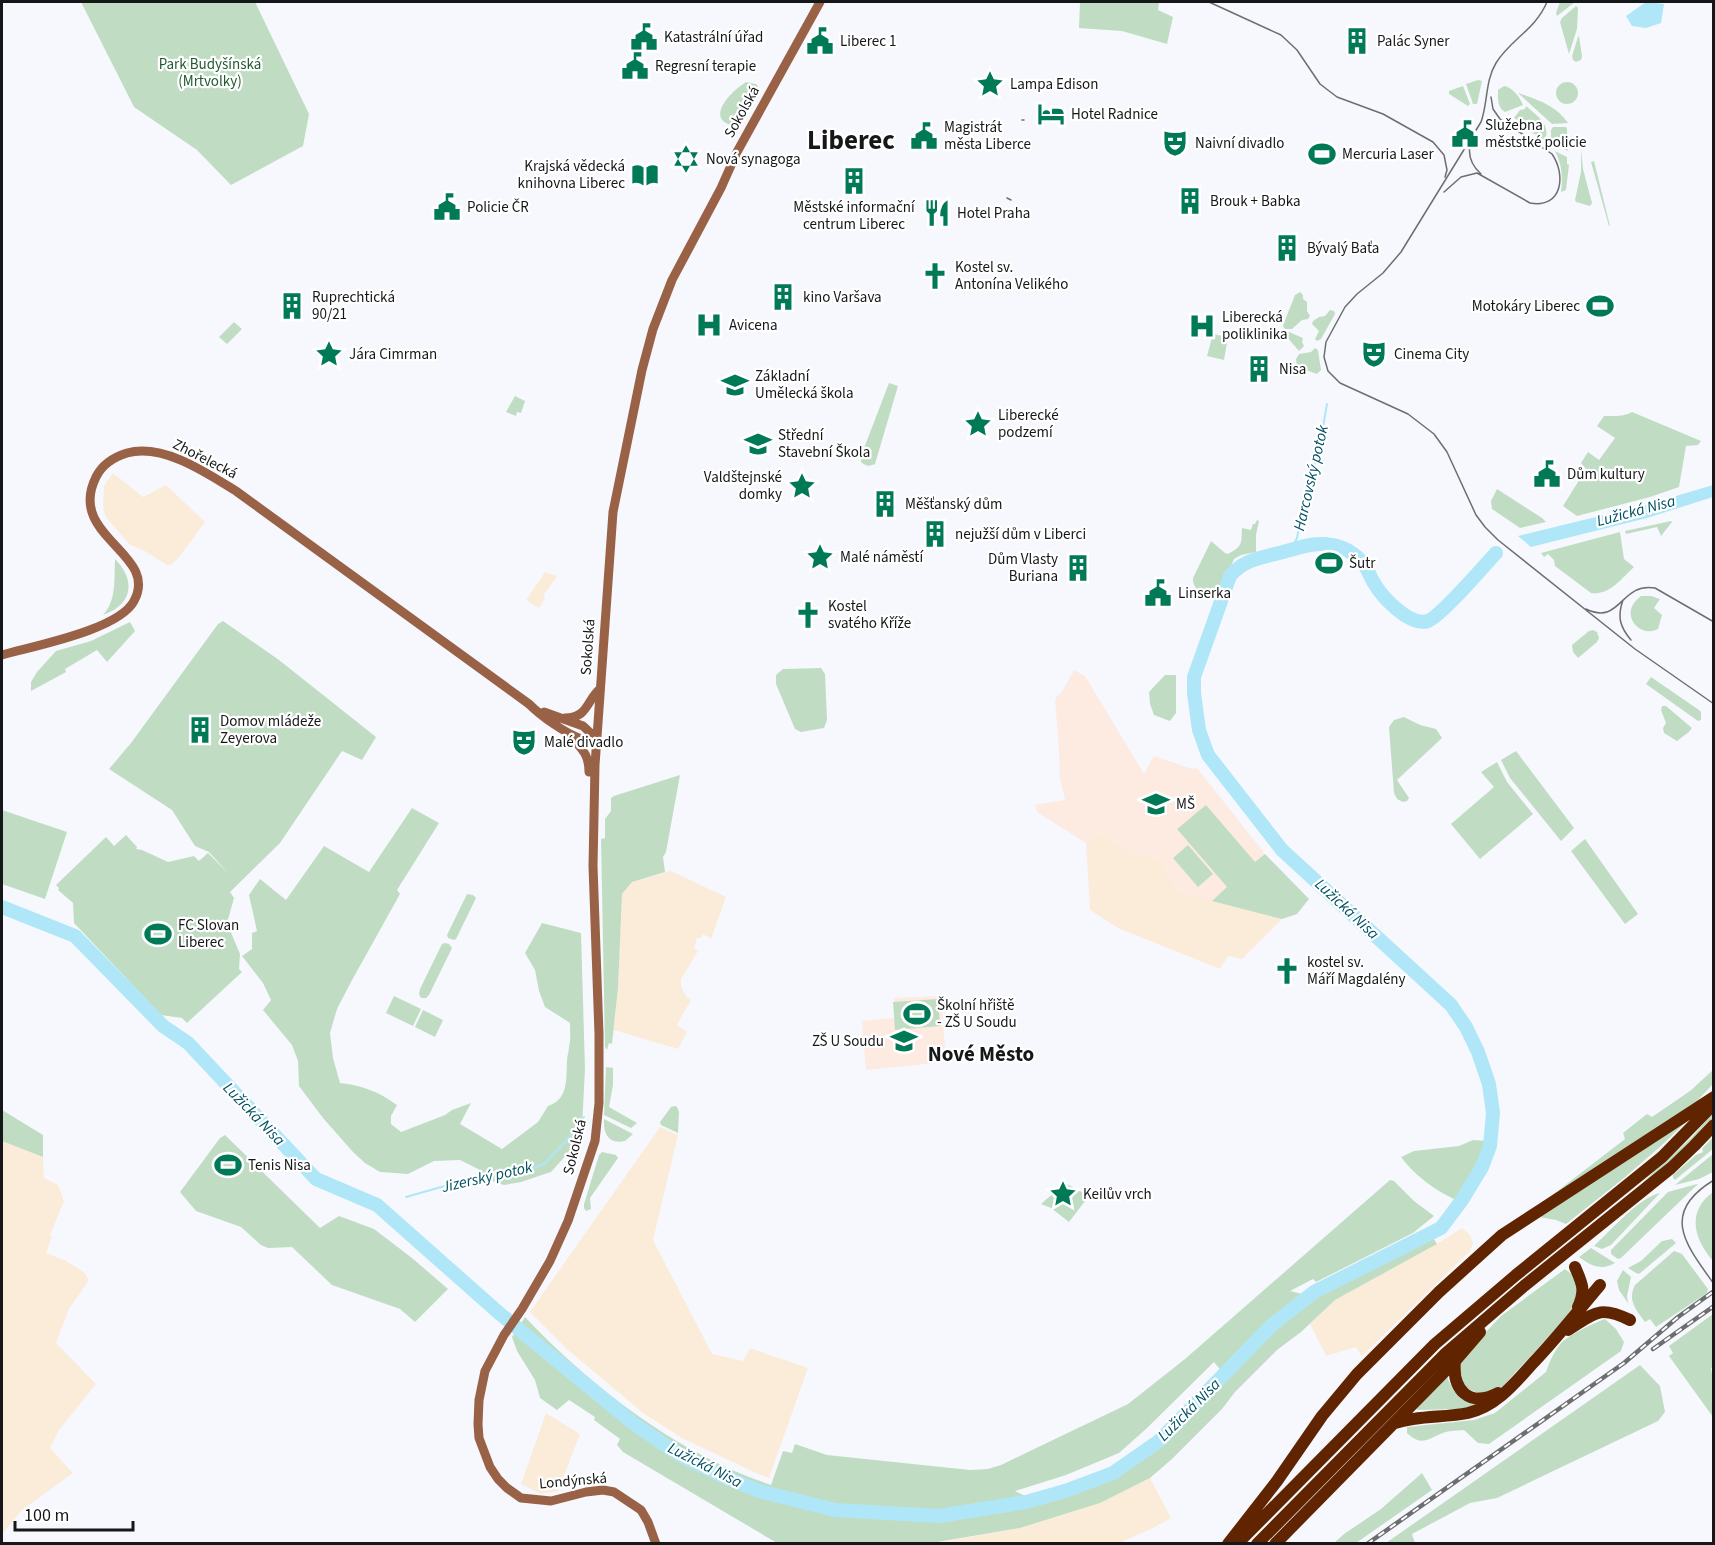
<svg xmlns="http://www.w3.org/2000/svg" width="1715" height="1545" viewBox="0 0 1715 1545" font-family="'Source Sans 3',sans-serif">
  <style>
    .industrial { fill: #fbecd9 }
    .education { fill: #fdeae1 }
    .green { fill: #c0ddc4; fill-rule: evenodd }
    .water { fill: #afe7f8 }
    .lines { fill: none; stroke-linecap: round; stroke-linejoin: round }
    .stream { stroke: #afe7f8; stroke-width: 2 }
    .river { stroke: #afe7f8; stroke-width: 14 }
    .secondary { stroke: #996247; stroke-width: 9 }
    .highway { stroke: #602500; stroke-width: 12 }
    .tram { stroke: #6d6e70; stroke-width: 1.5 }
    .rail-casing { stroke: #6d6e70; stroke-width: 4.5 }
    .rail { stroke: #fff; stroke-width: 2; stroke-dasharray: 7; stroke-linecap: butt }
    .labels { text-anchor: middle; dominant-baseline: central; stroke-width: 4.5; stroke-linejoin: round; paint-order: stroke }
    .poi-label { font-size: 15px; fill: #161718; stroke: #fff; text-anchor: start }
    .park-label { font-size: 15px; fill: #215a30; stroke: #fff }
    .street-label { font-size: 15px; fill: #161718; stroke: #fff }
    .water-label { font-size: 16px; font-style: italic; fill: #005163; stroke: #fff }
    .district-label { font-size: 21px; font-weight: bold; fill: #161718; stroke: #fff }
    .town-label { font-size: 27px; font-weight: bold; fill: #161718; stroke: #fff }
  </style>
  <rect width="100%" height="100%" fill="#f6f8fd"/>
  <path class="industrial" d="M113,473L143,497L166,485L205,522L180,556L171,565H167L143,550L130,545L106,517L103,508L104,486Z
    M545,572L557,576L543,596L545,598L539,608L526,600Z
    M1102,833L1126,851L1160,860L1179,891L1282,919L1242,959L1228,956L1220,969L1118,928L1090,910L1086,843Z
    M671,871L726,897L711,939L703,934L701,938H697L694,948L698,951L681,979V986L686,996L691,1000L677,1025L687,1032L678,1049L614,1030L618,988L622,894L632,882Z
    M660,1127L678,1135L653,1240L712,1354L743,1361L750,1348L808,1368L769,1478L758,1474L682,1438L643,1413L568,1350L530,1312Z
    M2,1141L43,1157L44,1178L58,1185L64,1201L50,1235L52,1237L46,1253L66,1261L84,1272L89,1280L69,1309L56,1343L96,1384L59,1430L50,1448L73,1473L22,1510L2,1534Z
    M1462,1228L1470,1235L1473,1243L1470,1251L1362,1356L1356,1347L1326,1356L1310,1324L1335,1300L1437,1244Z
    M546,1413L580,1434L558,1491L541,1494L521,1484Z
    M1150,1478L1171,1518L1151,1529L1119,1543L932,1544L1020,1528L1100,1503Z"/>
  <path class="education" d="M1074,670L1085,676L1144,774L1154,756L1192,769L1197,768L1265,854L1212,901L1179,891L1160,860L1126,851L1102,833L1086,843L1037,812L1035,805L1065,800L1060,777L1058,733L1055,701L1056,697L1062,692Z
    M941,996L946,1062L866,1070L862,1021L894,1018V998Z"/>
  <path class="green" d="M81,2H255L309,114L303,146L231,185L197,150L134,107Z
    M1080,2H1159L1158,10L1173,17L1167,44L1122,31L1079,28Z
    M1560,2H1575L1557,16L1556,13Z
    M1576,6L1578,8L1577,29L1569,54L1560,22L1562,18Z
    M1579,36L1582,56L1581,60L1576,62L1573,60L1572,56L1578,37Z
    M1478,80L1482,81L1477,104H1473L1466,84Z
    M746,82L756,84L758,86L736,126C702,121 731,91 746,82Z
    M1556 93a11 11 0 1 1 22 0a11 11 0 1 1-22 0Z
    M1463,86L1470,104L1468,106L1449,94V91Z
    M1504,86C1512,87 1520,97 1523,105L1505,112C1497,107 1498,99 1498,90Z
    M1518,93C1537,99 1557,106 1568,123L1552,124Z
    M1526,106C1537,116 1551,124 1545,140L1528,130L1527,125L1514,118L1520,110L1525,109Z
    M1553,127H1566L1567,129L1568,151L1551,143V130Z
    M1581,149L1583,169L1592,203L1590,206L1576,202L1575,200L1581,172Z
    M1555,151L1567,157V164L1569,165L1566,190L1561,192C1563,177 1562,165 1555,151Z
    M1594,161L1610,226H1609L1591,162Z
    M1300,292L1303,295V299L1307,302V311L1310,316L1308,319L1302,320L1292,329H1285L1283,326L1284,323L1295,295Z
    M1330,310L1334,311L1335,314L1321,339L1317,341L1315,339L1319,331L1312,324L1313,321L1319,317L1325,316Z
    M234,322L242,329L227,344L219,337Z
    M1289,332L1303,338L1302,342L1304,346L1299,351L1286,336V333Z
    M1213,334L1228,337L1224,360L1207,356Z
    M1315,348L1318,350C1319,357 1320,364 1321,370L1317,374L1297,367L1296,359L1299,354L1311,352Z
    M889,383L898,386L875,464C869,466 867,467 861,462V456Z
    M515,396L525,401L521,413L517,412L516,416L506,412Z
    M1632,412L1701,441L1698,445L1686,446L1679,487L1650,497L1577,516L1563,506L1586,469L1581,463L1588,452L1599,460L1615,438L1597,426L1604,416C1613,416 1623,417 1632,412Z
    M1497,489L1542,518L1546,522L1520,528L1492,509L1491,501Z
    M1257,520L1259,521L1256,535V552L1241,555L1234,559L1218,598C1208,594 1192,592 1193,578L1211,541L1225,553L1228,554C1243,546 1241,544 1242,528L1251,530L1253,524H1255Z
    M1671,521L1672,522L1661,536L1657,527L1626,534L1625,531Z
    M1620,532L1624,559L1634,567C1622,578 1609,596 1591,593L1555,566L1554,560L1548,554L1544,557L1541,553Z
    M115,559C136,580 133,605 103,615C117,600 114,578 115,559Z
    M1641,596H1651L1660,599L1654,608L1662,615L1658,629C1641,638 1623,618 1634,603C1635,601 1640,597 1641,596Z
    M223,621L279,660L376,737L362,760L342,751L280,843L230,892L234,898L227,923L240,954L239,969L242,972L187,1023L182,1018L161,1015L74,923L73,903L58,890L59,888L56,885L106,837L114,846L126,835L137,847L136,849L142,850L168,862L194,856L199,861L208,853L228,873L209,852L195,846L172,810L109,769L131,743L218,624Z
    M130,622L135,631L107,662L97,650L65,669L66,672L31,691V682L37,672L56,651L91,641Z
    M1593,630L1597,632L1599,638L1597,642L1578,658L1573,652L1572,645L1589,631Z
    M821,668L825,674L827,720L824,728L801,732L795,729L776,684V675L783,669Z
    M1165,675H1176V713L1170,721L1154,715L1150,704L1149,692Z
    M1651,677L1699,710L1701,712V720L1698,721L1646,684Z
    M1662,706H1666L1692,728L1689,732L1677,741L1664,733L1663,728L1666,723L1661,710Z
    M1404,717L1420,725L1436,729L1442,738L1397,780L1409,798L1407,801L1403,802L1397,799L1394,793L1389,727L1394,720Z
    M1516,751L1574,828L1561,841L1510,778L1501,760Z
    M1497,762L1507,782L1533,814L1480,859L1451,824L1494,787L1481,772Z
    M680,775L666,852L663,857L665,872L632,882L622,894L618,988L612,1044L609,1043L607,1050L605,1047L601,839L605,838V819L611,811V798L614,796Z
    M1206,805L1255,862L1265,854L1309,899L1297,914L1282,919L1212,901L1227,887L1177,829Z
    M412,808L439,823L397,890L400,894L351,982L337,1009L330,1033L333,1058L340,1083C362,1085 379,1092 397,1105L391,1116V1124L401,1132L445,1115L452,1110L471,1103L460,1124L502,1149L538,1122L548,1106C569,1099 566,1078 567,1061C567,1056 569,1051 569,1047C571,1039 570,1030 570,1023L545,1007L539,991L535,970L525,953L542,923L581,933L585,1069L582,1127L578,1142L551,1172L521,1182L504,1185L492,1181L478,1169L460,1160L434,1161L408,1174L380,1172L365,1163L353,1152L323,1118L299,1086L298,1061L292,1045L263,1010L271,1000L263,983L242,956L252,949V933L257,931L249,895L260,879L286,900L324,846L369,872Z
    M2,810L67,832L45,899L2,884Z
    M1585,839L1638,914L1625,924L1571,851Z
    M1188,845L1213,874L1198,887L1173,858Z
    M467,894L473,895L476,898L456,939L454,940L448,938L447,935Z
    M445,943L449,944L452,948L429,995L426,998H421L419,994L420,989L442,944Z
    M394,996L421,1009L413,1026L386,1013Z
    M938,999L940,1026L895,1030L893,1002Z
    M423,1010L443,1020L435,1037L415,1027Z
    M606,1067L613,1068V1085L609,1107L637,1123L631,1128L604,1115Z
    M1713,1070V1084L1697,1101L1542,1203L1625,1139L1623,1133L1647,1114L1652,1117L1690,1091Z
    M675,1106L677,1107L679,1112L678,1133L661,1125L660,1122L671,1107Z
    M2,1110L43,1135V1157L2,1141Z
    M1713,1113V1117L1693,1140L1644,1184L1643,1182L1691,1138Z
    M604,1119L633,1134L625,1141C608,1145 603,1133 604,1119Z
    M1687,1121L1661,1146L1624,1178L1566,1224L1556,1220L1539,1217Z
    M225,1135L320,1228L339,1216L374,1229L412,1258L448,1289L415,1322L400,1309L332,1285L292,1247L268,1248L261,1245L241,1227L196,1211L180,1192L220,1138Z
    M1713,1137V1149L1675,1180L1673,1178V1175L1696,1155L1703,1152L1702,1149Z
    M1473,1140L1487,1141C1480,1165 1473,1181 1458,1201C1436,1191 1416,1177 1401,1157L1414,1151L1459,1146Z
    M602,1152L616,1155L618,1158L590,1198L591,1209L586,1211L584,1208V1204L599,1155Z
    M1713,1154V1172L1699,1179L1675,1185Z
    M1390,1180L1394,1181L1414,1201L1434,1216L1413,1233L1316,1282L1313,1279L1290,1291L1315,1297L1363,1270L1432,1236L1437,1244L1335,1300L1301,1332L1277,1350L1235,1392L1222,1409L1172,1459L1150,1478L1100,1503L1020,1528L932,1543H777L623,1452L617,1445L620,1439L594,1420L595,1417L569,1400L557,1410L540,1398L535,1380L517,1351L512,1337L525,1317C592,1388 678,1454 771,1485L783,1451L792,1453L795,1444L827,1455L970,1470L988,1469L1001,1465L1128,1404L1185,1359ZM1214,1362L1226,1377C1205,1400 1184,1426 1160,1447C1126,1475 1082,1490 1041,1504L1015,1491L1066,1475L1119,1453L1146,1429Z
    M1065,1183L1089,1196L1069,1222L1051,1208L1041,1204Z
    M1697,1184H1698L1621,1258L1618,1259L1611,1254V1250L1668,1192Z
    M1713,1192V1261C1694,1239 1686,1212 1713,1192Z
    M1660,1193L1611,1245L1602,1249L1594,1246C1610,1231 1640,1197 1660,1193Z
    M1672,1239L1676,1243L1639,1274L1636,1273L1628,1268L1641,1261L1662,1241Z
    M1591,1248L1615,1263C1602,1271 1591,1266 1579,1257Z
    M1674,1251L1682,1254L1708,1289L1707,1293L1656,1327L1650,1319L1645,1322C1636,1310 1627,1300 1635,1285Z
    M1565,1269L1574,1276L1579,1282L1577,1302L1564,1320L1503,1386C1489,1394 1476,1396 1463,1385L1459,1362L1462,1357L1501,1316Z
    M1623,1270L1631,1277L1627,1296L1628,1303L1619,1290L1617,1281Z
    M1713,1314L1714,1363L1711,1369L1714,1382L1713,1417L1669,1356L1673,1353L1669,1346Z
    M1605,1319L1616,1329L1624,1342L1621,1351L1489,1444L1478,1443L1464,1430C1457,1431 1450,1430 1443,1433C1427,1439 1422,1447 1407,1433V1427L1474,1420L1495,1413L1546,1372C1549,1363 1555,1349 1562,1342C1571,1334 1594,1323 1605,1319Z
    M1640,1365L1660,1386L1665,1412L1658,1421L1497,1498L1470,1503L1412,1534L1415,1543H1386Z
    M1447,1376C1454,1395 1459,1399 1478,1404V1406L1458,1409L1418,1410L1416,1409Z
    M1422,1473L1432,1490L1356,1543H1334L1344,1534L1381,1509Z"/>
  <path class="water" d="M1646,2L1664,4L1661,23L1646,28L1632,26L1626,16Z
    M1713,485V497L1647,518L1531,547L1518,536L1649,504Z"/>
  <g class="lines">
    <path class="stream" d="M1290,551L1297,538L1305,497L1319,450L1327,404
      M406,1197L487,1174L522,1173L544,1164L566,1141L584,1117"/>
    <path class="river" d="M2,907L75,936L163,1026L188,1043L316,1179L377,1205L499,1313L633,1423L678,1454L722,1476L759,1491L835,1510L939,1516L1026,1502L1065,1491L1113,1473L1159,1441L1272,1325L1314,1292L1441,1228L1462,1200L1482,1167L1490,1146L1493,1113L1489,1084L1478,1052L1466,1027L1451,1005L1282,850L1208,755L1199,730L1194,693V677L1230,576C1243,560 1260,558 1279,553C1296,549 1314,541 1332,545C1345,547 1355,554 1363,563C1368,569 1370,577 1374,583C1382,597 1410,627 1428,621C1441,616 1484,566 1496,553"/>
    <path class="secondary" d="M2,655C33,646 119,630 134,601C160,553 66,537 96,477C102,465 114,457 127,453C163,443 207,473 236,491L529,704C541,716 566,734 582,739C587,740 592,740 597,739
      M544,712L583,726L597,739
      M565,718C588,718 586,701 600,689
      M570,735C581,749 589,753 589,772
      M656,1544L648,1522L641,1510L614,1492L603,1490L586,1492L551,1501L521,1498L507,1488L498,1479L490,1467L479,1438L478,1424L479,1400L485,1371L504,1335L522,1309L550,1261L568,1221L595,1141L599,1103V1034L593,866L595,765L613,512L642,370L653,329L672,280L721,188L737,152L820,2"/>
    <path class="highway" d="M1575,1267C1582,1283 1586,1290 1578,1307
      M1568,1330C1595,1313 1599,1305 1630,1320
      M1455,1361C1452,1390 1469,1408 1498,1393
      M1395,1423C1419,1415 1444,1418 1468,1413C1497,1406 1515,1383 1533,1363C1557,1338 1578,1311 1600,1285
      M1228,1544L1277,1481L1322,1416L1357,1374L1439,1292L1502,1235L1714,1097
      M1237,1544L1435,1344L1516,1275L1662,1157L1714,1104
      M1257,1544L1446,1353L1524,1286L1671,1168L1694,1146L1714,1125
      M1275,1544L1455,1361L1480,1332"/>
    <path class="tram" d="M1209,2L1281,35L1297,50L1320,84L1337,97L1383,114L1433,142L1444,155L1447,170L1445,177
      M1547,2C1535,30 1511,39 1496,63C1485,81 1488,103 1481,122L1401,252L1383,273L1357,294L1345,307L1326,342L1324,357L1328,371L1340,383L1408,414L1434,434L1447,452L1476,515L1485,527L1498,540L1635,649L1714,704
      M1022,120H1024
      M1471,141C1467,154 1471,165 1481,174
      M1444,192L1461,177L1477,173L1530,203C1563,209 1566,174 1552,154L1500,119L1493,109L1491,97
      M1007,198L1011,200
      M1623,600C1617,617 1620,627 1631,640
      M1586,609C1621,626 1620,582 1655,588L1714,622
      M1714,1180C1659,1213 1686,1245 1714,1284"/>
    <defs>
      <path id="rail" d="M1653,1349L1714,1306
        M1367,1544L1624,1363L1678,1317L1714,1291"/>
    </defs>
    <use href="#rail" class="rail-casing"/>
    <use href="#rail" class="rail"/>
  </g>
  <defs>
    <symbol id="civic-bare" viewBox="-9 -9 18 18"><path d="M-.6-6.5H3V-4.5H.6V-3L4-1V1h2V6H-6V1h2V-1L-.6-3ZM-1.2 2.5V6h2.4V2.5Z" fill="#007956" stroke="#fff" stroke-width="2.5" paint-order="stroke"/></symbol>
    <symbol id="building-bare" viewBox="-9 -9 18 18"><path d="M-4-6H4V6H1V3H-1V6H-4ZM-2.5-4.3h1.7v1.8h-1.7ZM.8-4.3h1.7v1.8H.8ZM-2.5-1h1.7V.8h-1.7ZM.8-1h1.7V.8H.8Z" fill="#007956" stroke="#fff" stroke-width="2.5" paint-order="stroke"/></symbol>
    <symbol id="sight-bare" viewBox="-9 -9 18 18"><path d="M0-6L1.8-2.2L6-1.7L2.9 1.2L3.7 5.4L0 3.3L-3.7 5.4L-2.9 1.2L-6-1.7L-1.8-2.2Z" fill="#007956" stroke="#fff" stroke-width="2.5" paint-order="stroke"/></symbol>
    <symbol id="hotel-bare" viewBox="-9 -9 18 18"><path d="M-6-4.5h1.5V1H6V5H4.5V3h-9V5H-6ZM-4 0a1.8 1.8 0 1 1 3.6 0ZM.5 0V-2.5h3Q6-2.5 6 0Z" fill="#007956" stroke="#fff" stroke-width="2.5" paint-order="stroke"/></symbol>
    <symbol id="theatre-bare" viewBox="-9 -9 18 18"><path d="M-5-5.5Q0-4 5-5.5V0Q5 5 0 6Q-5 5-5 0ZM-3.3-2.5H-1v1.5H-3.3ZM1-2.5H3.3v1.5H1ZM-2.8 1Q0 5.5 2.8 1Z" fill="#007956" stroke="#fff" stroke-width="2.5" paint-order="stroke"/></symbol>
    <symbol id="stadium-bare" viewBox="-9 -9 18 18"><path d="M0-5a6.5 5 0 1 0 0 10a6.5 5 0 1 0 0-10ZM-3.5-1.8h7v3.6h-7Z" fill="#007956" stroke="#fff" stroke-width="2.5" paint-order="stroke"/></symbol>
    <symbol id="synagogue-bare" viewBox="-9 -9 18 18"><path d="M0-6.5L5.6 3.2H-5.6ZM0 6.5L5.6-3.2H-5.6Z" fill="#007956" stroke="#fff" stroke-width="2.5" paint-order="stroke"/></symbol>
    <symbol id="library-bare" viewBox="-9 -9 18 18"><path d="M-6-4Q-3-5.5-.7-3.5V5Q-3 3-6 4ZM6-4Q3-5.5 .7-3.5V5Q3 3 6 4Z" fill="#007956" stroke="#fff" stroke-width="2.5" paint-order="stroke"/></symbol>
    <symbol id="restaurant-bare" viewBox="-9 -9 18 18"><path d="M-5-6h1v4h1v-4h1v4h1v-4h1v5L-1.5 .5V6h-2V.5L-5-1ZM5-6V6H3V1.5H1.5Q1.5-4 5-6Z" fill="#007956" stroke="#fff" stroke-width="2.5" paint-order="stroke"/></symbol>
    <symbol id="church-bare" viewBox="-9 -9 18 18"><path d="M-1.2-6h2.4v3.5h3.3v2.4h-3.3V6h-2.4V-.1h-3.3v-2.4h3.3Z" fill="#007956" stroke="#fff" stroke-width="2.5" paint-order="stroke"/></symbol>
    <symbol id="hospital-bare" viewBox="-9 -9 18 18"><path d="M-5-5h3v3.5h4V-5h3V5h-3V1.5h-4V5h-3Z" fill="#007956" stroke="#fff" stroke-width="2.5" paint-order="stroke"/></symbol>
    <symbol id="school-bare" viewBox="-9 -9 18 18"><path d="M0-5L7-2L0 1L-7-2ZM-4 1L0 2.5L4 1V4Q0 6-4 4Z" fill="#007956" stroke="#fff" stroke-width="2.5" paint-order="stroke"/></symbol>
    <symbol id="university-bare" viewBox="-9 -9 18 18"><path d="M0-5L7-2L0 1L-7-2ZM-4 1L0 2.5L4 1V4Q0 6-4 4Z" fill="#007956" stroke="#fff" stroke-width="2.5" paint-order="stroke"/></symbol>
  </defs>
  <g fill-rule="evenodd">
    <use href="#civic-bare" x="625" y="18" width="38" height="38"/>
    <use href="#civic-bare" x="801" y="22" width="38" height="38"/>
    <use href="#building-bare" x="1338" y="22" width="38" height="38"/>
    <use href="#civic-bare" x="616" y="47" width="38" height="38"/>
    <use href="#sight-bare" x="971" y="65" width="38" height="38"/>
    <use href="#hotel-bare" x="1032" y="95" width="38" height="38"/>
    <use href="#civic-bare" x="1446" y="115" width="38" height="38"/>
    <use href="#civic-bare" x="905" y="117" width="38" height="38"/>
    <use href="#theatre-bare" x="1156" y="124" width="38" height="38"/>
    <use href="#stadium-bare" x="1303" y="135" width="38" height="38"/>
    <use href="#synagogue-bare" x="667" y="140" width="38" height="38"/>
    <use href="#library-bare" x="626" y="156" width="38" height="38"/>
    <use href="#building-bare" x="835" y="162" width="38" height="38"/>
    <use href="#building-bare" x="1171" y="182" width="38" height="38"/>
    <use href="#civic-bare" x="428" y="188" width="38" height="38"/>
    <use href="#restaurant-bare" x="918" y="194" width="38" height="38"/>
    <use href="#building-bare" x="1268" y="229" width="38" height="38"/>
    <use href="#church-bare" x="916" y="257" width="38" height="38"/>
    <use href="#building-bare" x="764" y="278" width="38" height="38"/>
    <use href="#building-bare" x="273" y="287" width="38" height="38"/>
    <use href="#stadium-bare" x="1581" y="287" width="38" height="38"/>
    <use href="#hospital-bare" x="690" y="306" width="38" height="38"/>
    <use href="#hospital-bare" x="1183" y="307" width="38" height="38"/>
    <use href="#sight-bare" x="310" y="335" width="38" height="38"/>
    <use href="#theatre-bare" x="1355" y="335" width="38" height="38"/>
    <use href="#building-bare" x="1240" y="350" width="38" height="38"/>
    <use href="#school-bare" x="716" y="366" width="38" height="38"/>
    <use href="#sight-bare" x="959" y="405" width="38" height="38"/>
    <use href="#university-bare" x="739" y="425" width="38" height="38"/>
    <use href="#civic-bare" x="1528" y="455" width="38" height="38"/>
    <use href="#sight-bare" x="783" y="467" width="38" height="38"/>
    <use href="#building-bare" x="866" y="485" width="38" height="38"/>
    <use href="#building-bare" x="916" y="515" width="38" height="38"/>
    <use href="#sight-bare" x="801" y="538" width="38" height="38"/>
    <use href="#stadium-bare" x="1310" y="544" width="38" height="38"/>
    <use href="#building-bare" x="1059" y="549" width="38" height="38"/>
    <use href="#civic-bare" x="1139" y="574" width="38" height="38"/>
    <use href="#church-bare" x="789" y="596" width="38" height="38"/>
    <use href="#building-bare" x="181" y="711" width="38" height="38"/>
    <use href="#theatre-bare" x="505" y="723" width="38" height="38"/>
    <use href="#school-bare" x="1137" y="785" width="38" height="38"/>
    <use href="#stadium-bare" x="139" y="915" width="38" height="38"/>
    <use href="#church-bare" x="1268" y="952" width="38" height="38"/>
    <use href="#stadium-bare" x="898" y="995" width="38" height="38"/>
    <use href="#school-bare" x="885" y="1022" width="38" height="38"/>
    <use href="#stadium-bare" x="209" y="1146" width="38" height="38"/>
    <use href="#sight-bare" x="1044" y="1175" width="38" height="38"/>
  </g>
  <g class="labels">
    <g class="poi-label">
      <text x="664" y="37">Katastrální úřad</text>
      <text x="840" y="41">Liberec 1</text>
      <text x="1377" y="41">Palác Syner</text>
      <text x="655" y="66">Regresní terapie</text>
      <text x="1010" y="84">Lampa Edison</text>
      <text x="1071" y="114">Hotel Radnice</text>
      <text x="1485" y="125">Služebna<tspan x="1485" dy="17">měststké policie</tspan></text>
      <text x="944" y="127">Magistrát<tspan x="944" dy="17">města Liberce</tspan></text>
      <text x="1195" y="143">Naivní divadlo</text>
      <text x="1342" y="154">Mercuria Laser</text>
      <text x="706" y="159">Nová synagoga</text>
      <text x="625" y="166" text-anchor="end">Krajská vědecká<tspan x="625" dy="17">knihovna Liberec</tspan></text>
      <text x="1210" y="201">Brouk + Babka</text>
      <text x="467" y="207">Policie ČR</text>
      <text x="854" y="207" text-anchor="middle">Městské informační<tspan x="854" dy="17">centrum Liberec</tspan></text>
      <text x="957" y="213">Hotel Praha</text>
      <text x="1307" y="248">Bývalý Baťa</text>
      <text x="955" y="267">Kostel sv.<tspan x="955" dy="17">Antonína Velikého</tspan></text>
      <text x="312" y="297">Ruprechtická<tspan x="312" dy="17">90/21</tspan></text>
      <text x="803" y="297">kino Varšava</text>
      <text x="1580" y="306" text-anchor="end">Motokáry Liberec</text>
      <text x="1222" y="317">Liberecká<tspan x="1222" dy="17">poliklinika</tspan></text>
      <text x="729" y="325">Avicena</text>
      <text x="349" y="354">Jára Cimrman</text>
      <text x="1394" y="354">Cinema City</text>
      <text x="1279" y="369">Nisa</text>
      <text x="755" y="376">Základní<tspan x="755" dy="17">Umělecká škola</tspan></text>
      <text x="998" y="415">Liberecké<tspan x="998" dy="17">podzemí</tspan></text>
      <text x="778" y="435">Střední<tspan x="778" dy="17">Stavební Škola</tspan></text>
      <text x="1567" y="474">Dům kultury</text>
      <text x="782" y="477" text-anchor="end">Valdštejnské<tspan x="782" dy="17">domky</tspan></text>
      <text x="905" y="504">Měšťanský dům</text>
      <text x="955" y="534">nejužší dům v Liberci</text>
      <text x="840" y="557">Malé náměstí</text>
      <text x="1058" y="559" text-anchor="end">Dům Vlasty<tspan x="1058" dy="17">Buriana</tspan></text>
      <text x="1349" y="563">Šutr</text>
      <text x="1178" y="593">Linserka</text>
      <text x="828" y="606">Kostel<tspan x="828" dy="17">svatého Kříže</tspan></text>
      <text x="220" y="721">Domov mládeže<tspan x="220" dy="17">Zeyerova</tspan></text>
      <text x="544" y="742">Malé divadlo</text>
      <text x="1176" y="804">MŠ</text>
      <text x="178" y="925">FC Slovan<tspan x="178" dy="17">Liberec</tspan></text>
      <text x="1307" y="962">kostel sv.<tspan x="1307" dy="17">Máří Magdalény</tspan></text>
      <text x="937" y="1005">Školní hřiště<tspan x="937" dy="17">- ZŠ U Soudu</tspan></text>
      <text x="884" y="1041" text-anchor="end">ZŠ U Soudu</text>
      <text x="248" y="1165">Tenis Nisa</text>
      <text x="1083" y="1194">Keilův vrch</text>
    </g>
    <g class="park-label">
      <text x="210" y="64">Park Budyšínská<tspan x="210" dy="17">(Mrtvolky)</tspan></text>
    </g>
    <g class="street-label">
      <text transform="translate(742 112) rotate(-61)">Sokolská</text>
      <text transform="translate(205 459) rotate(27)">Zhořelecká</text>
      <text transform="translate(588 647) rotate(-86)">Sokolská</text>
      <text transform="translate(575 1147) rotate(-76)">Sokolská</text>
      <text transform="translate(573 1481) rotate(-5)">Londýnská</text>
    </g>
    <g class="water-label">
      <text transform="translate(1311 478) rotate(-77)">Harcovský potok</text>
      <text transform="translate(1636 511) rotate(-15)">Lužická Nisa</text>
      <text transform="translate(1347 909) rotate(43)">Lužická Nisa</text>
      <text transform="translate(254 1114) rotate(46)">Lužická Nisa</text>
      <text transform="translate(487 1177) rotate(-13)">Jizerský potok</text>
      <text transform="translate(1189 1410) rotate(-45)">Lužická Nisa</text>
      <text transform="translate(705 1465) rotate(27)">Lužická Nisa</text>
    </g>
    <g class="district-label">
      <text x="981" y="1054">Nové Město</text>
    </g>
    <g class="town-label">
      <text x="851" y="140">Liberec</text>
    </g>
  </g>
  <rect width="1715" height="1545" fill="none" stroke="#161718" stroke-width="6"/>
  <path d="M15 1521v9h118v-9" fill="none" stroke="#161718" stroke-width="3"/>
  <text x="24" y="1521" font-size="18" fill="#161718" stroke="#ffffff" stroke-width="4.5" paint-order="stroke">100 m</text>
</svg>
